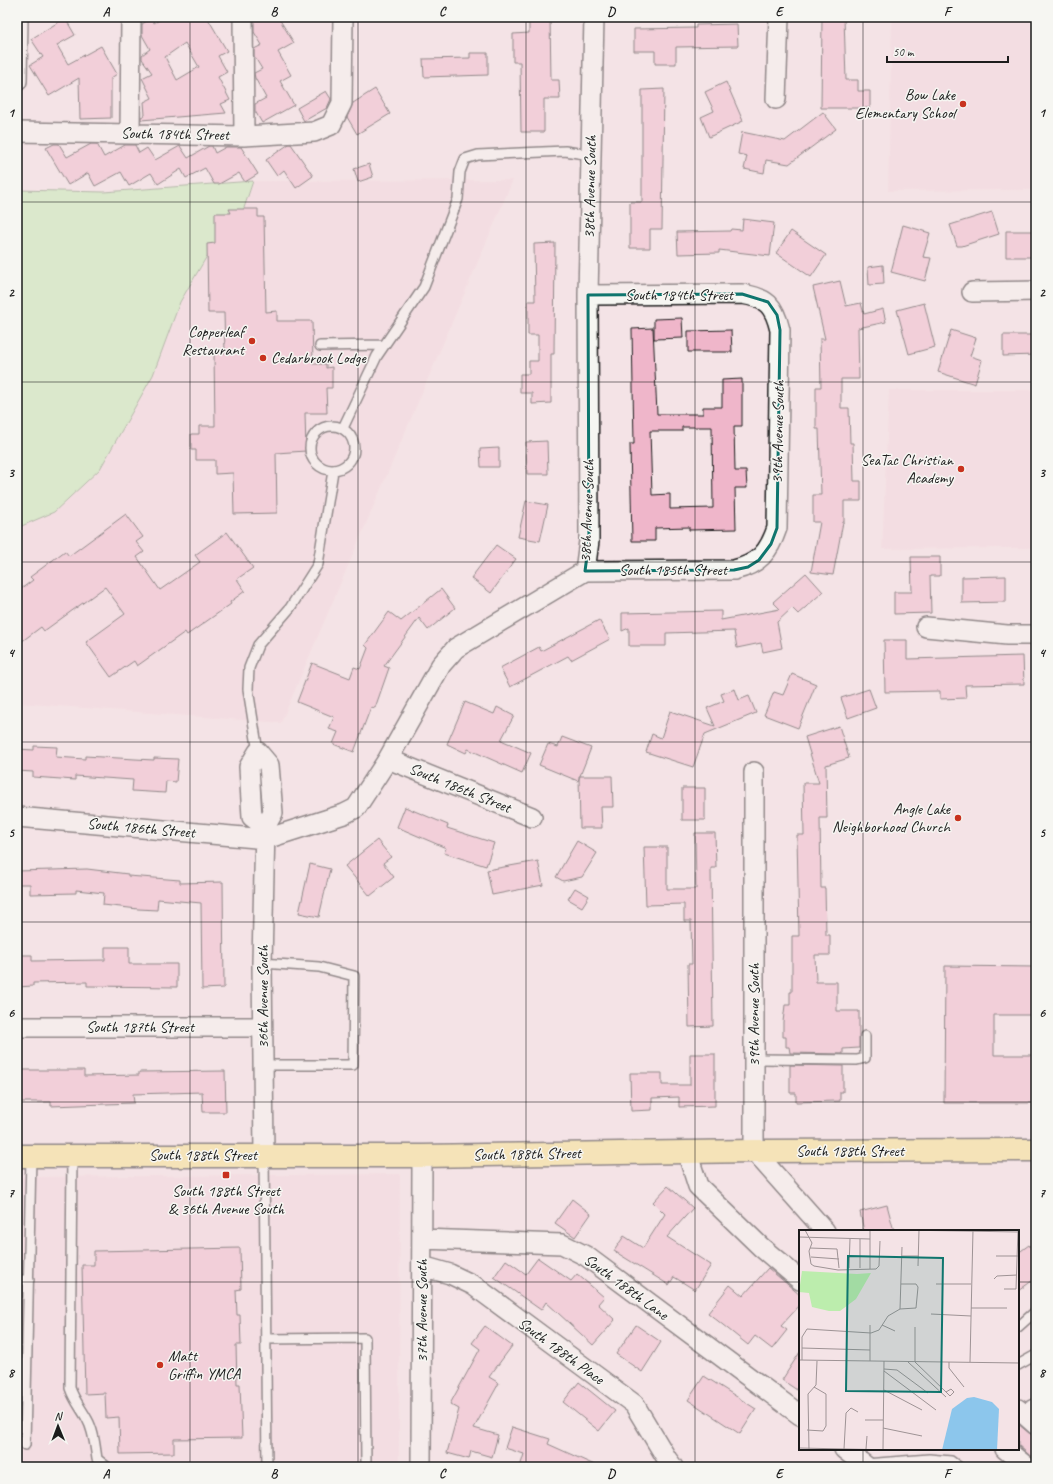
<svg xmlns="http://www.w3.org/2000/svg" width="1053" height="1484" viewBox="0 0 1053 1484" font-family="Caveat,sans-serif">
  <style>
    .built { fill: #f2d6de }
    .green { fill: #bcedad; stroke: #6c8464 }
    .building { fill: #efb6ca; stroke: #1c1c1c; fill-rule: evenodd }
    .lines { fill: none; stroke-linecap: round; stroke-linejoin: round }
    .lane-casing { stroke: #1c1c1c; stroke-width: 12 }
    .street-casing { stroke: #1c1c1c; stroke-width: 22 }
    .primary-casing { stroke: #1c1c1c; stroke-width: 25 }
    .lane { stroke: #f6f6f2; stroke-width: 9 }
    .street { stroke: #f6f6f2; stroke-width: 19 }
    .primary { stroke: #f6e381; stroke-width: 22 }
    .marked { fill: none; stroke: #0f766e; stroke-width: 3; stroke-linejoin: round }
    .grid { fill: none; stroke: #1c1c1c; stroke-width: 1; stroke-opacity: 0.55 }
    .poi-dot { fill: #c8321e; stroke: #f6f6f2; stroke-width: 1.5 }
    .labels { text-anchor: middle; dominant-baseline: central; stroke-width: 3; stroke-linejoin: round; paint-order: stroke }
    .poi-label { font-size: 16px; fill: #1c1c1c; stroke: #f6f6f2; text-anchor: end }
    .street-label { font-size: 16px; fill: #1c1c1c; stroke: #f6f6f2 }
    .inset-road { fill: none; stroke: #9e9395; stroke-width: 1 }
    .view { fill: #0f766e; fill-opacity: 0.15; stroke: #0f766e; stroke-width: 2 }
    .inset-edge { fill: none; stroke: #1c1c1c; stroke-width: 2 }
    .neatline { fill: none; stroke: #1c1c1c; stroke-width: 1.5 }
    .grid-label { font-size: 13px; text-anchor: middle; font-weight: bold; fill: #1c1c1c }
  </style>
  <rect width="100%" height="100%" fill="#f4e3e6"/>
  <filter id="ink" filterUnits="userSpaceOnUse"><feTurbulence type="fractalNoise" baseFrequency=".025" numOctaves="2"/><feDisplacementMap in="SourceGraphic" scale="8" xChannelSelector="R" yChannelSelector="G"/><feConvolveMatrix kernelMatrix="1 2 1 2 8 2 1 2 1" color-interpolation-filters="sRGB"/></filter>
  <g filter="url(#ink)">
    <path class="built" d="M892,17H1036V190L888,191Z
      M513,180L281,723L17,703V528L54,512L100,469L152,375L180,302L207,256L235,235L253,181Z
      M889,390H1036V548L882,549Z
      M400,1174L399,1467H17V1177Z"/>
    <path class="green" d="M253,181L235,235L207,256L180,302L153,375L100,469L54,512L17,528V190L104,192Z"/>
    <path class="building" d="M165,17H207L227,51L218,56L227,72L218,77L230,100L221,104L226,113L141,120V117L145,115L144,102L152,98L142,78L152,73L142,59V55L150,49L142,35V24L152,18L154,23ZM185,43L199,67L177,80L165,57Z
      M257,17H278L294,43L278,52L291,75L280,81L294,105L262,123L255,111V104L266,98L255,78L254,73L262,69L254,56V49L262,45L254,32V19Z
      M529,17H550L551,80H559L560,99H544V132H521L520,62H513V34L529,33Z
      M822,17H844L846,80H858V91H870V108H821Z
      M65,18L75,35L57,45L68,64L101,46L117,74L111,78V118L80,119L79,78L49,96L30,65L43,57L31,39Z
      M737,24L738,46L676,47V64H655V51H634V29L696,28V25Z
      M470,53H488V75L424,77L423,59L470,58Z
      M726,82L743,121L709,137L701,117L714,111L705,92Z
      M375,89L390,114L357,134L347,117L353,103Z
      M664,89L662,229H650V248H630V202H642V90Z
      M326,91L331,99L327,108L304,121L297,108Z
      M823,112L836,129L789,164L766,160L764,173L744,169L747,156L738,154L742,132L785,141Z
      M54,144H59L67,157L91,144H97L104,157L125,145H135L139,153L147,148L155,160L180,146L188,158L209,146H212L215,153L226,147H241L258,174L245,182L239,173L219,184H214L205,168L186,178L181,169L158,184L151,173L129,186L121,172L95,186L88,173L68,185L46,148Z
      M289,144H291L313,176L296,188L284,170L277,176L266,160Z
      M369,164L373,177L358,182L354,169Z
      M229,209H258V217H264L266,312L277,311V321H312L313,364H326V368L332,367V388H326L327,413H305L306,451L276,453L277,513L234,514L233,473L215,474V460H196V450H191V434H199V426H215L214,353H225L224,313H208L207,244L215,243V213H231Z
      M992,212L999,234L962,246H957L950,225Z
      M743,219L774,223L770,256L719,250V253L678,254L677,232L730,231L731,229L742,230Z
      M903,225L930,233L923,257L931,258L925,281L891,272Z
      M791,231L826,255L811,277L776,253Z
      M1006,231H1036V257H1006Z
      M555,243L554,354H551V403L532,404V393H520V374H529V361H538V335H528V301H535L534,244Z
      M883,265L884,284L869,285L868,267Z
      M840,281L846,306L861,303L864,314L883,309L886,322L858,328L859,379H841V408H849L850,443H853L854,481H861V501H844V522H843L833,575L811,572L820,522H813V495H821L819,429H816V387H821L820,339H825L813,287Z
      M924,303L935,347L909,354L897,310Z
      M682,318L683,338L654,339V319Z
      M653,328L657,414H703V407H722V380L742,379V426H734L735,471H746L747,488H735L736,529L689,530V527L655,528V541H632L630,444H634L632,329ZM682,427H712L713,508L670,509V494L652,495L650,431H682Z
      M731,330L732,352H688V331Z
      M951,330L976,338L970,356L982,360L975,384L938,372Z
      M1003,335H1036V355L1003,356Z
      M547,441L548,474H527L526,442Z
      M499,448V467H481L480,449Z
      M526,501L548,505L540,541L518,537Z
      M126,514L143,537L136,542L144,552L137,557L160,590L200,562L195,555L227,532L253,568L237,579L245,591L230,602L231,604L187,635L185,632L137,666L134,661L111,677L86,642L125,614L105,587L44,631L41,627L17,645V592L33,580L30,577L65,551L69,556Z
      M496,545L516,559L491,593L471,578Z
      M911,557H940V576H930L931,613L894,614V592H912Z
      M806,573L823,592L798,614L792,608L777,622L782,648L763,652L761,643L737,648L734,631L666,633V646H629V628L622,631V613L721,611V620L780,609L773,602Z
      M1006,576V602L962,603V577Z
      M441,589L455,608L428,630L419,618L384,666L389,668L375,708L371,707L354,752L333,744L338,732L329,729L334,717L297,702L312,663L350,678L354,667L360,669L368,648L365,645L389,612L401,621Z
      M599,620L610,639L571,660L568,656L510,687L500,668L539,647L541,651Z
      M884,640H907V659L1023,656L1024,684L965,685L966,698L940,699V691L885,692Z
      M792,674L816,684L798,728L764,715L774,692L783,695Z
      M735,689L739,700L749,696L756,713L705,734L693,767L646,752L652,734L661,738L670,711L715,726L707,708L724,701L721,694Z
      M869,689L876,708L848,718L841,698Z
      M465,702L494,714L497,707L514,716L501,740L531,753L522,773L468,749L466,753L447,744Z
      M839,726L849,758L826,765L827,818H820L821,888H825L826,935H830V955H815L816,982H837V1011H859V1048L843,1049V1054L790,1053L789,1047H786V1037H783V1022L785,1005H790V992H792V936H799L797,835H804L803,783H819L805,737Z
      M562,737L591,748L578,781L539,765L548,744L558,747Z
      M34,746L57,747L56,757L85,759V756L135,759L154,760V758L178,759L176,782L166,781L165,793L132,791L133,780L75,776V780L33,777V772L17,771V749L34,750Z
      M579,776H612L613,807H601L602,828H580Z
      M682,788H705V820H682Z
      M405,807L448,825L447,828L494,843L486,866L444,853L446,848L397,827Z
      M695,833H715L716,868H711L713,1026L689,1027L688,964H692L691,921H684V904L646,905L644,847H667V889H696Z
      M377,840L391,857L383,863L394,877L370,896L345,866Z
      M577,841L597,853L582,877L563,881L556,877Z
      M538,861L543,885L492,895L487,870Z
      M310,864L330,869L319,917L299,913Z
      M87,869L128,874V876L180,880V883L223,882L224,988L202,989L201,903L158,899L157,910L138,909L103,905L104,893L76,890V893L30,894V884H17V871Z
      M575,888L589,896L582,907L568,899Z
      M105,947H129V964H177V987L87,986V982L33,983V986L17,987V955H32V961L105,960Z
      M945,966L1036,967V1015H994V1055H1036V1103H944Z
      M690,1054H715V1106L679,1107V1097L652,1098V1110L631,1111L630,1073H662V1085H690Z
      M790,1065L843,1066V1092H840V1101L796,1102V1093H790Z
      M17,1070H84V1076L139,1075V1072L225,1071L226,1112H203L202,1092L133,1094L134,1103L51,1106V1102H17Z
      M668,1186L693,1208L667,1237L711,1265L695,1290L674,1277L669,1285L614,1251L624,1236L643,1248L665,1214L653,1202Z
      M572,1199L591,1214L575,1237L555,1223Z
      M887,1205L894,1231H864L860,1212Z
      M1029,1245L1036,1256V1278L1018,1291V1253Z
      M240,1248L241,1289L236,1290L237,1315H240L241,1345H236L237,1384H240L242,1438L174,1439V1453L120,1454L119,1417L106,1418L105,1393L85,1394L82,1265H94V1251Z
      M538,1258L571,1281L577,1274L604,1297L598,1304L615,1320L593,1345L546,1302L541,1310L494,1277L506,1260L526,1274Z
      M768,1268L800,1295V1305L781,1326L787,1330L772,1349L755,1336L748,1345L708,1313L730,1285L743,1296Z
      M636,1325L661,1342L642,1372L616,1354Z
      M485,1326L512,1346L489,1377L499,1383L474,1428L498,1435L492,1457L471,1451L469,1459L447,1453L459,1409L450,1404L480,1349L472,1343Z
      M800,1352V1392L782,1380Z
      M704,1376L756,1409L740,1434L688,1400Z
      M579,1382L615,1411L599,1431L563,1402Z
      M1018,1424L1029,1433L1036,1436V1461L1018,1445Z
      M512,1427L550,1439L548,1444L599,1467H520L524,1454L505,1448Z"/>
    <g class="lines">
      <defs>
        <path id="lane" d="M320,346L384,345
          M310 448a22 22 0 1 1 44 0a22 22 0 1 1-44 0Z
          M343,428L377,356L424,287L458,199L460,172L465,159L478,155L565,151L591,155
          M258,752L248,689L249,668L258,645L290,608L318,564L333,471
          M262,963L319,967L354,976L353,1065H263
          M754,1059L857,1060L865,1058V1036
          M72,1155L70,1388C74,1400 81,1408 87,1419C94,1431 95,1446 97,1459L107,1467
          M264,1155L267,1467
          M17,1280H29
          M1018,1327L1036,1311
          M266,1339L365,1338L366,1467
          M1018,1365L1036,1355
          M1020,1411L1036,1403
          M25,1445L31,1156
          M865,1464L929,1459L951,1461L959,1467"/>
        <path id="street" d="M243,17L244,136
          M17,81L18,17
          M776,99L779,17
          M17,132L244,136L314,132L331,125L342,103L343,17
          M130,134L131,17
          M972,292L1036,291
          M585,571L734,570C759,564 769,552 777,528L780,330C774,305 767,298 742,294L588,295
          M585,571L589,541L588,295L594,17
          M926,627L1007,635H1036
          M258,752L269,765L273,813L265,827L252,817L249,767Z
          M388,759L532,817
          M754,772V1151L825,1231
          M17,817L266,839L344,814L356,808L388,759L441,665L456,648L585,571
          M17,1027H262
          M687,1152L698,1186L761,1247L800,1280
          M264,1155L262,963L265,827
          M422,1239L562,1244L586,1256L800,1415
          M422,1266L450,1274L473,1285L634,1404L667,1459L673,1467
          M1018,1409L1036,1425
          M844,1449L867,1467
          M1005,1449L1027,1467
          M421,1467L422,1156"/>
        <path id="primary" d="M17,1156H422L754,1151L1036,1150"/>
      </defs>
      <use href="#lane" class="lane-casing"/>
      <use href="#street" class="street-casing"/>
      <use href="#primary" class="primary-casing"/>
      <use href="#lane" class="lane"/>
      <use href="#street" class="street"/>
      <use href="#primary" class="primary"/>
    </g>
  </g>
  <path d="M0 0H1053V1484H0ZM742,294L768,302L777,315L780,330L777,528L771,544L759,560L748,567L734,570L585,571L589,541L588,295Z" fill="#f4e3e6" fill-opacity=".55" fill-rule="evenodd"/>
  <path class="marked" d="M742,294L768,302L777,315L780,330L777,528L771,544L759,560L748,567L734,570L585,571L589,541L588,295Z"/>
  <path class="grid" d="M190,17V1467M358,17V1467M526,17V1467M695,17V1467M863,17V1231M17,202H1036M17,382H1036M17,562H1036M17,742H1036M17,922H1036M17,1102H1036M17,1282H800M1018,1282H1036M863,1449V1467"/>
  <g class="poi-dot">
    <circle cx="963" cy="104" r="4"/>
    <circle cx="252" cy="341" r="4"/>
    <circle cx="263" cy="358" r="4"/>
    <circle cx="961" cy="469" r="4"/>
    <circle cx="958" cy="818" r="4"/>
    <rect x="222" y="1171" width="8" height="8" rx="2"/>
    <circle cx="160" cy="1365" r="4"/>
  </g>
  <g class="labels">
    <g class="poi-label">
      <text x="955" y="95">Bow Lake<tspan x="955" dy="18">Elementary School</tspan></text>
      <text x="244" y="332">Copperleaf<tspan x="244" dy="18">Restaurant</tspan></text>
      <text x="271" y="358" text-anchor="start">Cedarbrook Lodge</text>
      <text x="953" y="460">SeaTac Christian<tspan x="953" dy="18">Academy</tspan></text>
      <text x="950" y="809">Angle Lake<tspan x="950" dy="18">Neighborhood Church</tspan></text>
      <text x="226" y="1191" text-anchor="middle">South 188th Street<tspan x="226" dy="18">&amp; 36th Avenue South</tspan></text>
      <text x="168" y="1356" text-anchor="start">Matt<tspan x="168" dy="18">Griffin YMCA</tspan></text>
    </g>
    <g class="street-label">
      <text transform="translate(175 134) rotate(1)">South 184th Street</text>
      <text transform="translate(590 187) rotate(-89)">38th Avenue South</text>
      <text x="679" y="295">South 184th Street</text>
      <text transform="translate(778 432) rotate(-89)">39th Avenue South</text>
      <text transform="translate(587 511) rotate(-88)">38th Avenue South</text>
      <text x="673" y="570">South 185th Street</text>
      <text transform="translate(460 788) rotate(22)">South 186th Street</text>
      <text transform="translate(141 828) rotate(5)">South 186th Street</text>
      <text transform="translate(263 997) rotate(-90)">36th Avenue South</text>
      <text transform="translate(754 1015) rotate(-90)">39th Avenue South</text>
      <text x="140" y="1027">South 187th Street</text>
      <text x="850" y="1151">South 188th Street</text>
      <text transform="translate(527 1154) rotate(-1)">South 188th Street</text>
      <text x="203" y="1155">South 188th Street</text>
      <text transform="translate(626 1287) rotate(36)">South 188th Lane</text>
      <text transform="translate(422 1311) rotate(-90)">37th Avenue South</text>
      <text transform="translate(561 1351) rotate(36)">South 188th Place</text>
    </g>
  </g>
  <g transform="translate(799 1230)">
    <rect width="220" height="220" fill="#f4e3e6"/>
    <path d="M3,41L58,44L72,43L57,69L41,81H30L13,77L10,63L0,62Z" fill="#bcedad"/>
    <path d="M175,167L193,172L200,179L198,220H143L153,179L168,168Z" fill="#8cc6ec"/>
    <path class="inset-road" d="M6,0L13,13L10,21L12,34L15,36L39,40L77,39L80,36L81,11M102,0L220,2M0,7L71,9M11,18L38,19L40,38M103,26H120M197,26H219M12,27L40,29M119,36L120,0M50,38L51,9M61,38V9M71,39V0M195,49L198,46L218,45M137,54H172M205,59H217L219,0M172,78H208M101,79L103,17M101,79L117,78L119,57L117,54H102M132,84L172,86M83,95L96,101M116,97V132L147,162L152,159L155,162L151,166L147,162M3,118L71,120M0,130L220,133M3,130V107L8,99L72,103L80,100L89,86L101,79M71,131V95M109,132L147,167M150,132V138L165,157M171,132L174,0M85,139L98,140L129,163M85,141L137,180M85,160L123,180M66,190H84M84,198L123,206M8,200L24,201L27,196V164L15,157M0,218L96,220M45,219L47,183L52,178L59,182M67,219L68,206M84,219L85,131M10,220L9,164L17,155L18,131"/>
    <path class="view" d="M49,26L144,28L142,162L47,161Z"/>
    <rect width="220" height="220" class="inset-edge"/>
  </g>
  <rect width="1053" height="1484" fill="none" stroke="#f6f6f2" stroke-width="44"/>
  <g transform="translate(58 1426) rotate(359)" stroke="#f6f6f2" stroke-width="3" paint-order="stroke">
  <path d="M0-3L7 15L0 10L-7 15Z" fill="#1c1c1c"/>
  <text y="-6" font-size="11" font-weight="bold" text-anchor="middle" fill="#1c1c1c">N</text>
  </g>
  <path d="M887 56v6h121v-6" fill="none" stroke="#1c1c1c" stroke-width="2"/>
  <text x="893" y="56" font-size="12" fill="#1c1c1c" stroke="#f6f6f2" stroke-width="3" paint-order="stroke">50 m</text>
  <rect x="22" y="22" width="1009" height="1440" class="neatline"/>
  <g class="grid-label">
    <text x="106" y="16">A</text>
    <text x="274" y="16">B</text>
    <text x="442" y="16">C</text>
    <text x="611" y="16">D</text>
    <text x="779" y="16">E</text>
    <text x="947" y="16">F</text>
    <text x="11" y="117">1</text>
    <text x="1042" y="117">1</text>
    <text x="11" y="297">2</text>
    <text x="1042" y="297">2</text>
    <text x="11" y="477">3</text>
    <text x="1042" y="477">3</text>
    <text x="11" y="657">4</text>
    <text x="1042" y="657">4</text>
    <text x="11" y="837">5</text>
    <text x="1042" y="837">5</text>
    <text x="11" y="1017">6</text>
    <text x="1042" y="1017">6</text>
    <text x="11" y="1197">7</text>
    <text x="1042" y="1197">7</text>
    <text x="11" y="1377">8</text>
    <text x="1042" y="1377">8</text>
    <text x="106" y="1478">A</text>
    <text x="274" y="1478">B</text>
    <text x="442" y="1478">C</text>
    <text x="611" y="1478">D</text>
    <text x="779" y="1478">E</text>
    <text x="947" y="1478">F</text>
  </g>
</svg>
